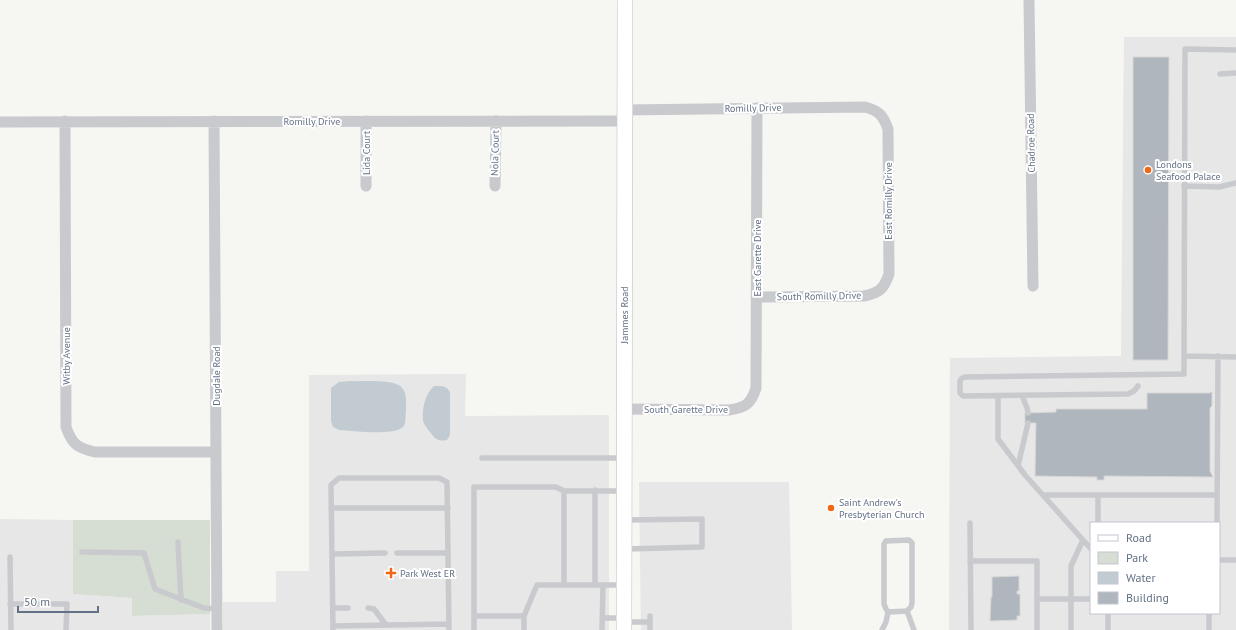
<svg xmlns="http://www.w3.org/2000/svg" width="1236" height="630" viewBox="0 0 1236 630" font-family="'PT Sans',sans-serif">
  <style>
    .built { fill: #e6e7e6; fill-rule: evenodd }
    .green { fill: #d6ded3 }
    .water { fill: #c3cbd2 }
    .building { fill: #b0b6bd; stroke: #d7d7d5 }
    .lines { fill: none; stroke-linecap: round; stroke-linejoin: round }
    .secondary-casing { stroke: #babdc3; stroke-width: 16 }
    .lane { stroke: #c8cace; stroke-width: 5.5 }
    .street { stroke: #c8cace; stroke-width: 11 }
    .secondary { stroke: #fff; stroke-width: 15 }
    .poi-dot { fill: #f06718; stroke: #fff; stroke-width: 1.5 }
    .labels { text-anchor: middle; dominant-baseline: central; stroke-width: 4; stroke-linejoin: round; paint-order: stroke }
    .street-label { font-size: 10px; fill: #637186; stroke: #fff }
    .poi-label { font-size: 10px; fill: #637186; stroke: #fff; text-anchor: start }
  </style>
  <rect width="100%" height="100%" fill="#f6f6f2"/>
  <path class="built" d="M1124,37H1236V630H949L950,358L1121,356ZM1091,523H1219V613H1091Z
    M466,374L465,416L609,415V630H223V602H276V571H309V375Z
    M639,482H789L792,630H641Z
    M0,519L73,520V594L132,598V616L210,614V630H0Z"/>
  <path class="green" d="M73,520H210V614L132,616V598L73,594Z"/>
  <path class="water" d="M350,381C363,382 396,378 403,389C407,395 406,403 406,410C405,418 407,426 400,429C389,435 352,431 339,430L333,427L331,421V388L339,382Z
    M434,386C441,386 446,385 450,392V435L447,440C438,442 435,439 430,432C427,428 424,425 423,421C422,408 425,394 434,386Z"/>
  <path class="building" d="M1133,57H1169L1168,360H1133Z
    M1211,392H1212V406L1210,408V471L1213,477L1104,476V480H1097V477L1035,476L1036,423H1025V413L1056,412V409H1147V393H1210Z
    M1019,576V591H1017V594H1020V616H1017V620L990,621L991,597H992V577Z"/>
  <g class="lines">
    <defs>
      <path id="secondary" d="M624,630L625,0"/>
    </defs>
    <use href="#secondary" class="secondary-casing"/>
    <path class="lane" d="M1220,74L1236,73
      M1184,186L1219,187L1236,183
      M1184,356L1236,357
      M1138,386L1134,391L1128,394L963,396L960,393V381L962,378L965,377L1184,374L1185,49L1236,50
      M998,396V439L1025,475L1091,549
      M1023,396C1023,402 1028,406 1028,413
      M482,458H624
      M1018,466L1028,423
      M564,491H624
      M1043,495H1217
      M331,508H448
      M625,520L702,519V547L625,549
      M970,523L971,630
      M1098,523V495
      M1217,523L1218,356
      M178,542L181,600
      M82,552L144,553L155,589L204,608L217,609
      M397,553H448
      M332,554L385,553
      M10,557L11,630
      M1219,560H1236
      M970,561H1037V630
      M595,585V490
      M1037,599H1091
      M10,604H67L66,630
      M333,608H348
      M368,608L374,609L386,625
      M888,612L886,609L884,604V544L886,541L909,540L912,543V603L911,607L907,611
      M1209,613V630
      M474,616H524
      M650,616V630
      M602,618H624
      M625,622H650
      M333,626L449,624
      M333,630L331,485L339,478H439L447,482L449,630
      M474,630V487H556L564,491V585
      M524,630V616L537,585H623
      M602,630L603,585
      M882,630L886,622L888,612L907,611L914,630
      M1071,630V566L1083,540
      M1108,630V613"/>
    <path class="street" d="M1029,0L1033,286
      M625,110L865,107C879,111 883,115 888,129L889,274C884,289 879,293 864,296L756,297
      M65,121L66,427C72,444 77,448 95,452H216
      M214,121L217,630
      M366,121V186
      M0,122L625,121
      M495,186L496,121
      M624,409L729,410C745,408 751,404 756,388L757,108"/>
    <use href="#secondary" class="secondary"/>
  </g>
  <g class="poi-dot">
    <circle cx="1148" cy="170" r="4"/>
    <circle cx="831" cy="508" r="4"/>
    <path d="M389 567h4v4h4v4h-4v4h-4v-4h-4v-4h4z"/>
  </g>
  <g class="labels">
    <g class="street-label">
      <text transform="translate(753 108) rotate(-1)">Romilly Drive</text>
      <text x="312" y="121">Romilly Drive</text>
      <text transform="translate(1031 143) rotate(-91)">Chadroe Road</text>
      <text transform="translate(366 153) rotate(-90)">Lida Court</text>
      <text transform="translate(495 153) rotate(-89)">Nola Court</text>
      <text transform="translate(888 201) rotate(-90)">East Romilly Drive</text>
      <text transform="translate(757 258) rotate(-90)">East Garette Drive</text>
      <text transform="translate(819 296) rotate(-1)">South Romilly Drive</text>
      <text transform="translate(624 315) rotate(-90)">Jammes Road</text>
      <text transform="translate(66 356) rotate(-90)">Witby Avenue</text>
      <text transform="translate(216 376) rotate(-90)">Dugdale Road</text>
      <text x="686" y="409">South Garette Drive</text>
    </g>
    <g class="poi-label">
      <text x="1156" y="164">Londons<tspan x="1156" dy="12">Seafood Palace</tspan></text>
      <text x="839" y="502">Saint Andrew's<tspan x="839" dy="12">Presbyterian Church</tspan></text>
      <text x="400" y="573">Park West ER</text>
    </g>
  </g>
  <rect x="1090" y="522" width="130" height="92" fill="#ffffff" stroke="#c1c6cf"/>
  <rect x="1098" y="535" width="20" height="6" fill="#ffffff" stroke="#c1c6cf"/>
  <text x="1126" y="542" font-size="12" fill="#637186">Road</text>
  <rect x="1098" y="552" width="20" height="12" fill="#d6ded3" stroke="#c1c6cf"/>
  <text x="1126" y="562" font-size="12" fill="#637186">Park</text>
  <rect x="1098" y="572" width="20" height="12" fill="#c3cbd2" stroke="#c1c6cf"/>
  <text x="1126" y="582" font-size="12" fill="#637186">Water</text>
  <rect x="1098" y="592" width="20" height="12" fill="#b0b6bd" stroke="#c1c6cf"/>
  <text x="1126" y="602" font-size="12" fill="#637186">Building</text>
  <path d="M18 606v6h80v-6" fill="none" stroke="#637186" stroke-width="2"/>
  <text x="24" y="606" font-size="12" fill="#637186" stroke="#ffffff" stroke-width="3" paint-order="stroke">50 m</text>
</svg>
